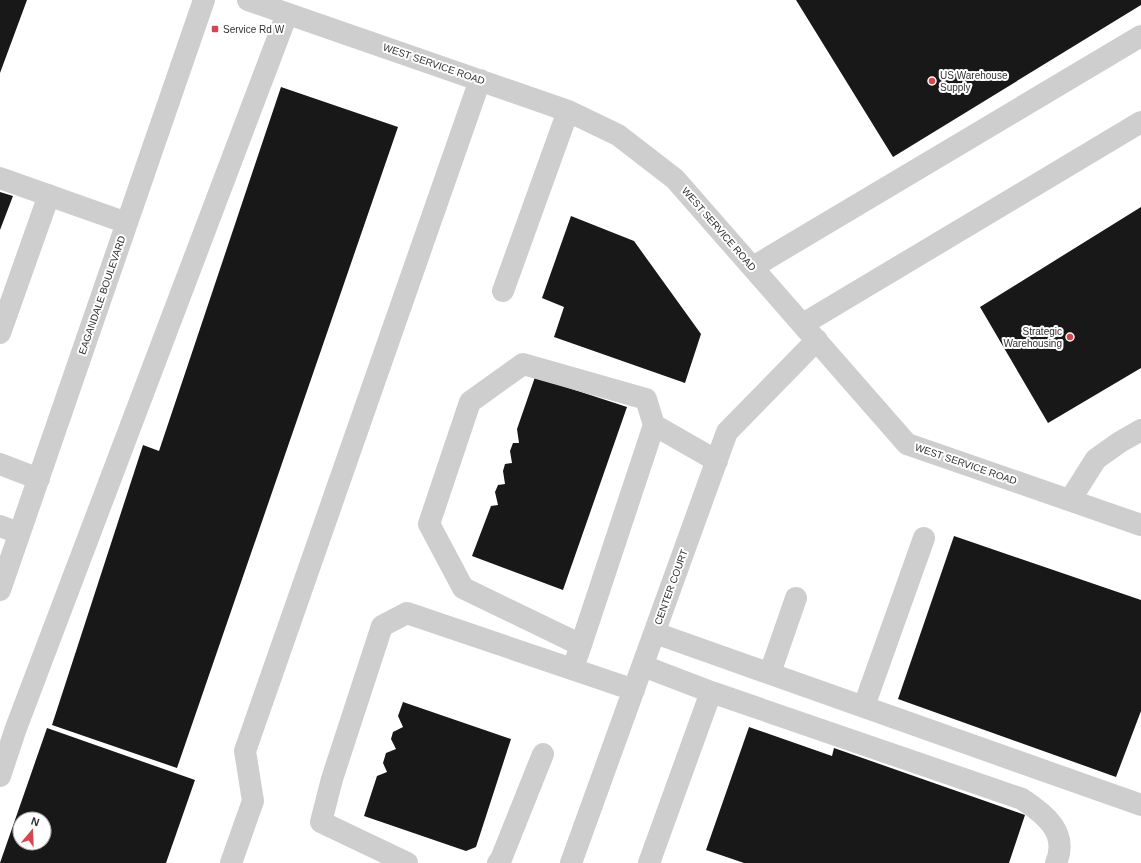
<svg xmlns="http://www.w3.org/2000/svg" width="1141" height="863" viewBox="0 0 1141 863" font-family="Helvetica,sans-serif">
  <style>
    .building { fill: #181818; fill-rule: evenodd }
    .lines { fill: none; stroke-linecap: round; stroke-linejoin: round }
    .minor { stroke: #cecece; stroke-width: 22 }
    .poi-dot { fill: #d5464e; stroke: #fff; stroke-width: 1.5 }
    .labels { text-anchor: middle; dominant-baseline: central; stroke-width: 4; stroke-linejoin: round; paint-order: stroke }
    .poi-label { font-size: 10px; fill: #313131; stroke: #fff; text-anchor: start }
    .street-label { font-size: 10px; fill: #313131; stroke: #fff }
  </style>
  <rect width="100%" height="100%" fill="#fff"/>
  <path class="building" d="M0,0H27L0,73Z
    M796,0H1141V5L893,157Z
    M281,87L398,127L177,768L52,725L143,445L159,451Z
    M0,192L13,196L0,230Z
    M1141,207V368L1048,423L980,307Z
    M571,216L634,241L701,334L685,383L554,337L564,307L542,298Z
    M535,377L627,407L563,590L472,556L491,506L498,505L495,492L498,485L505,484L503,471L505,464L512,463L510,451L513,443H519L517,429Z
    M954,536L1141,600V711L1116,777L898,699Z
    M403,702L511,739L476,847L466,851L364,816L377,776L387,772L383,763L386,753L396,749L391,739L393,732L403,727L398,716Z
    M749,727L832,756L834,748L1025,815L1009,863H744L706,850Z
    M47,728L195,780L166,863H0ZM20,819H44V843H20Z"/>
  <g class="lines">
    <path class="minor" d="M248,0L568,111L618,135L675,179L907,444L1141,525
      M0,178L127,223
      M753,267L1141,36
      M503,291L568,111
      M803,324L1141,122
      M0,333L49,195
      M654,425L717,461
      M0,464L39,479
      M1070,500L1096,459L1120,442L1141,430
      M0,526L19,533
      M0,590L204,0
      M655,633L1141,805
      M643,666L711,692L649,863
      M573,668L581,645L654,425L646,399L523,364L470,402L429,524L463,588L581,645
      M770,673L796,598
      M711,692L1022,799C1045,814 1069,833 1056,863
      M864,706L924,538
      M0,776L16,728L287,14
      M231,863L253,801L245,751L480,80
      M407,863L321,822L332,779L382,626L407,613L634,690
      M498,863L501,859L543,754
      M571,863L727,432L817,340"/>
  </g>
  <g class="poi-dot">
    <rect x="211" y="25" width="8" height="8" rx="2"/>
    <circle cx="932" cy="81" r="4"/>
    <circle cx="1070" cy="337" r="4"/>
  </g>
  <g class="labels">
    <g class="poi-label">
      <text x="223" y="29">Service Rd W</text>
      <text x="940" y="75">US Warehouse<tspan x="940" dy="12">Supply</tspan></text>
      <text x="1062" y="331" text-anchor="end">Strategic<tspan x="1062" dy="12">Warehousing</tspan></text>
    </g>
    <g class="street-label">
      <text transform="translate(434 64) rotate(19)">WEST SERVICE ROAD</text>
      <text transform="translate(719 229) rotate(49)">WEST SERVICE ROAD</text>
      <text transform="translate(102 295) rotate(-71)">EAGANDALE BOULEVARD</text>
      <text transform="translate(966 464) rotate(19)">WEST SERVICE ROAD</text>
      <text transform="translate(671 587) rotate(-70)">CENTER COURT</text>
    </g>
  </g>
  <g transform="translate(32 831) rotate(19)"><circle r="19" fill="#ffffff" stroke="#adadad"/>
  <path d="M0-3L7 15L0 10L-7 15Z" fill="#d5464e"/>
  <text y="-6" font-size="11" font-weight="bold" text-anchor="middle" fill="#313131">N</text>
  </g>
</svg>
